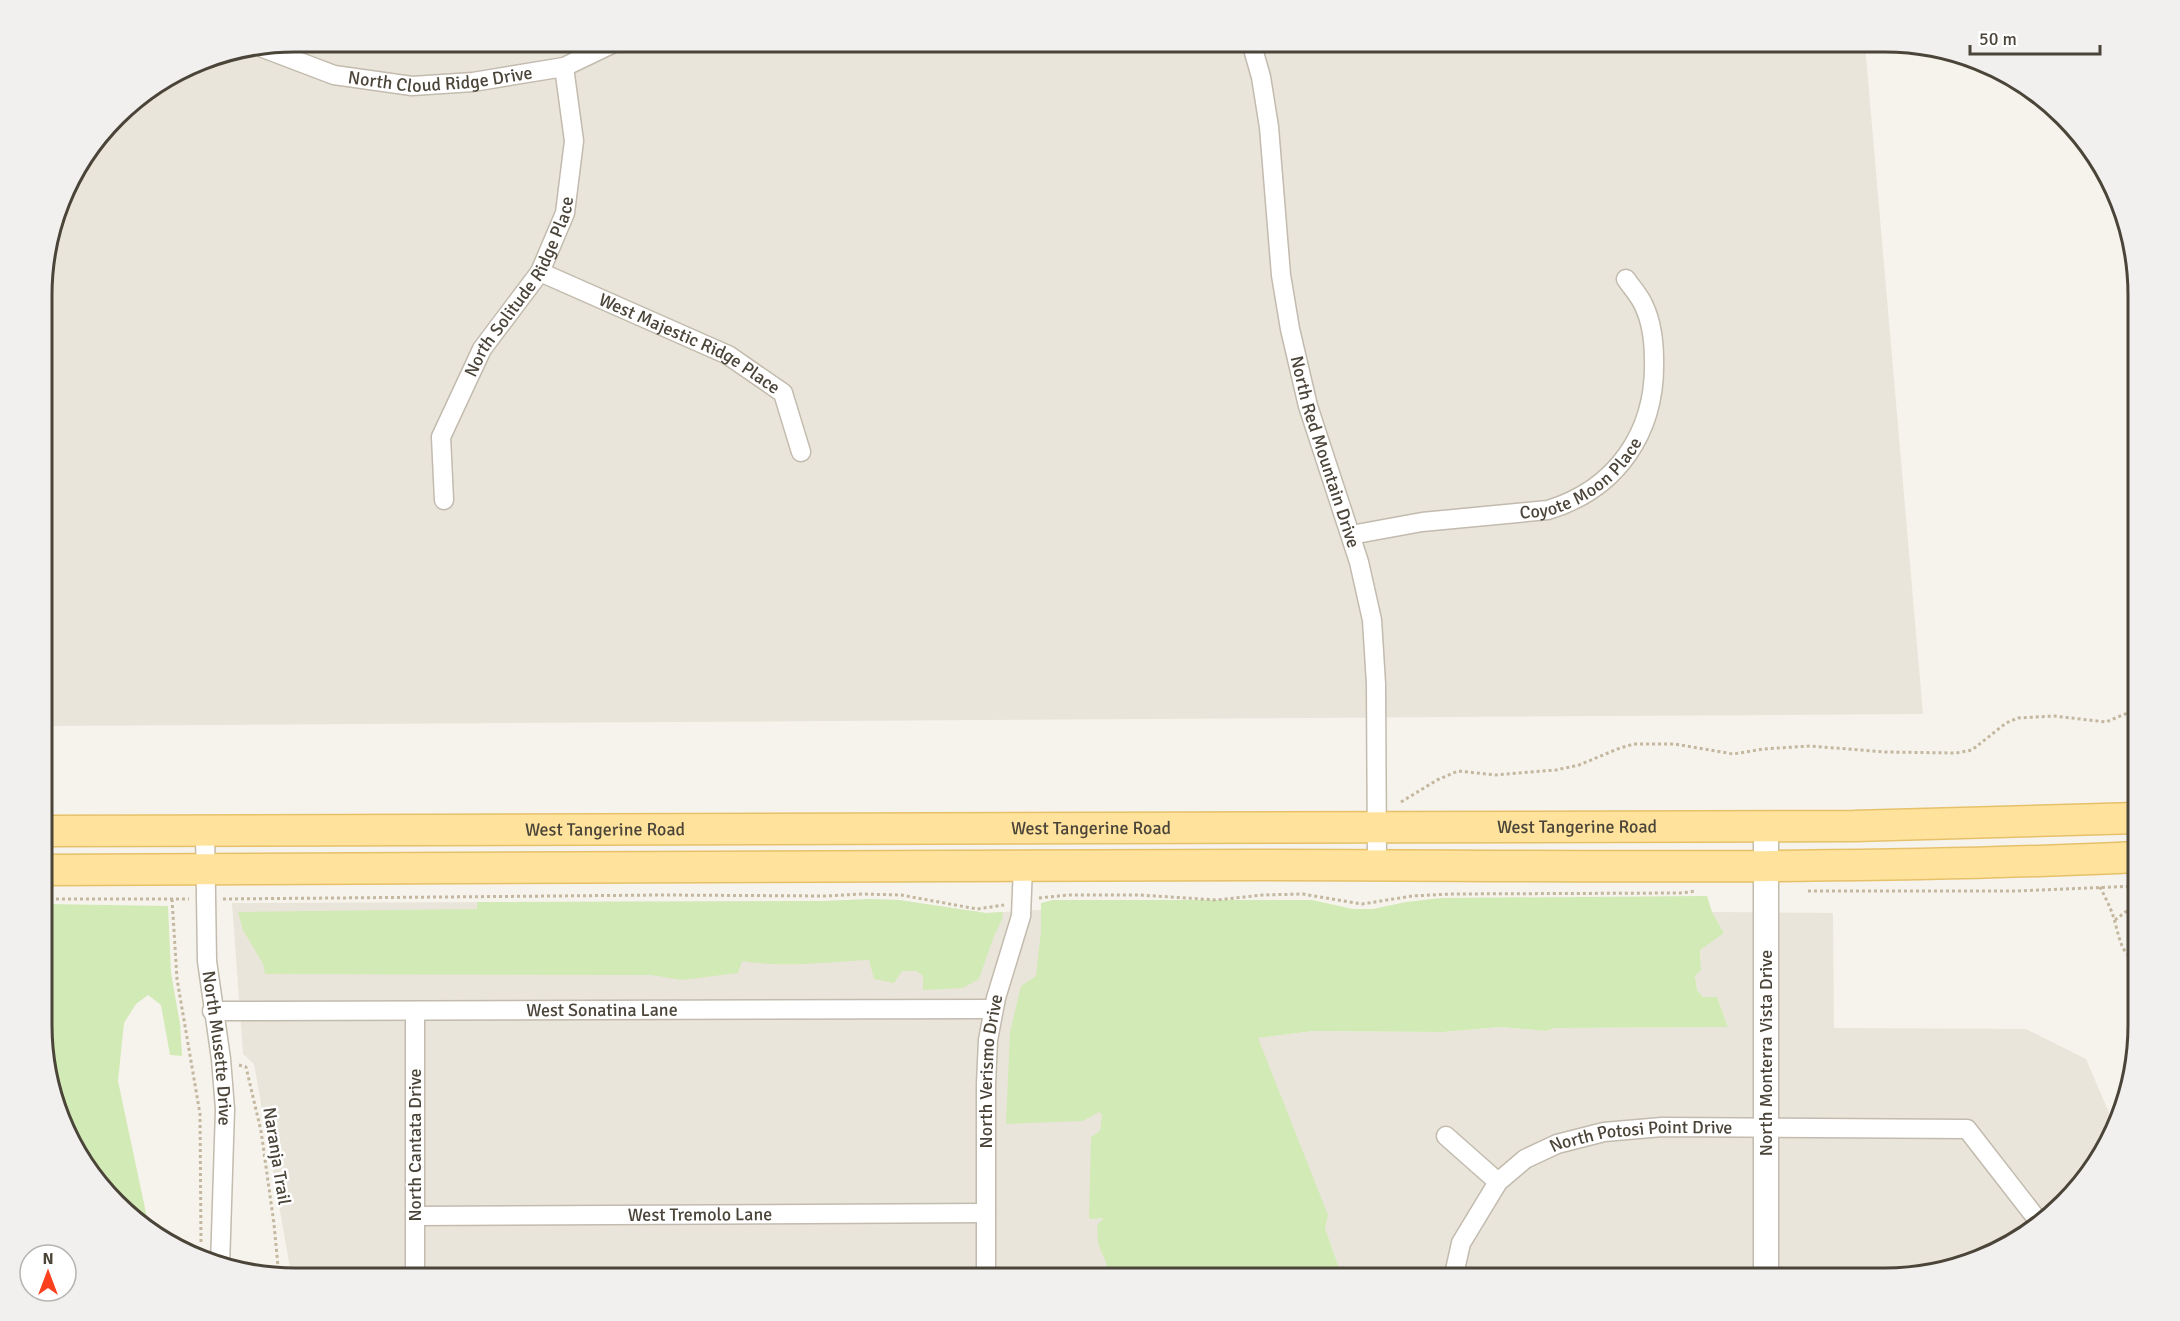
<svg xmlns="http://www.w3.org/2000/svg" width="2180" height="1321" viewBox="0 0 2180 1321" font-family="Signika,sans-serif">
  <style>
    .residential { fill: #eae5da }
    .green { fill: #d2eab5 }
    .lines { fill: none; stroke-linecap: round; stroke-linejoin: round }
    .minor-casing { stroke: #c2bbae; stroke-width: 21 }
    .tertiary-casing { stroke: #c2bbae; stroke-width: 27 }
    .primary-casing { stroke: #e6c16a; stroke-width: 33 }
    .path { stroke: #c4b79f; stroke-width: 3; stroke-dasharray: 3 3; stroke-linecap: butt }
    .minor { stroke: #fff; stroke-width: 18 }
    .tertiary { stroke: #fff; stroke-width: 24 }
    .primary { stroke: #ffe39c; stroke-width: 30 }
    .labels { text-anchor: middle; dominant-baseline: central; stroke-width: 5; stroke-linejoin: round; paint-order: stroke }
    .street-label { font-size: 18px; fill: #4b4439; stroke: #fff }
    .rim { fill: none; stroke: #4b4439; stroke-width: 3 }
  </style>
  <rect width="100%" height="100%" fill="#f6f3ec"/>
  <path class="residential" d="M296,42H1862L1865,45L1923,714L44,726V263L68,183L128,105L199,61Z
    M870,899L899,900L986,913L1217,900L1226,1279H292L254,1064L243,1054L232,903L825,901Z
    M1712,912L1833,913L1834,1028L2026,1029L2086,1059L2113,1122L2104,1152L2063,1205L2011,1245L1901,1278L1343,1279L1325,1228L1327,1215L1257,1038L1313,1031L1443,1032L1500,1027L1546,1031L1555,1028L1728,1027L1717,997H1703L1697,990L1695,976L1701,970L1700,949L1724,933Z"/>
  <path class="green" d="M1707,896L1712,912L1724,933L1700,950L1701,970L1695,976L1697,990L1703,997H1717L1728,1027L1555,1028L1546,1031L1500,1027L1443,1032L1313,1031L1258,1038L1328,1215L1325,1228L1343,1279H1104C1112,1266 1102,1257 1099,1245C1097,1239 1098,1231 1097,1225L1104,1218L1089,1219L1091,1137L1100,1131L1102,1115L1099,1112L1083,1121L1006,1124L1010,1032L1021,986L1036,976L1041,931V903L1053,900H1312L1353,909H1373L1406,902L1441,898Z
    M870,899L899,900L986,913L1003,912L1002,919L994,936L979,979L963,988L923,990V976L916,971H902L894,983L874,979L869,960C828,962 783,968 742,961L738,973L682,980L651,975L265,974L263,964L243,930L238,912L477,909V902L825,901Z
    M44,904L168,906L171,973L180,1024L182,1056L170,1055L161,1005L148,995L136,1004L124,1023L118,1081L149,1227L85,1166L44,1058Z"/>
  <g class="lines">
    <defs>
      <g id="minor">
        <path id="s1" d="M1251,42L1261,77L1269,127L1281,275L1290,329L1308,406L1359,562L1372,620L1376,684L1377,865"/>
        <path id="s2" d="M263,48L334,75L412,86L473,82L564,67L616,42"/>
        <path id="s3" d="M540,272L728,355L783,393L801,452"/>
        <path id="s4" d="M444,500L441,437L482,349L540,272L565,213L574,141L564,67"/>
        <path id="s5" d="M1351,535L1422,522L1548,510C1617,489 1656,432 1654,360C1654,342 1652,323 1644,306C1640,296 1632,288 1626,279"/>
        <path id="s6" d="M205,830L207,961L221,1059L225,1109L220,1266"/>
        <path id="s7" d="M212,1011L993,1009"/>
        <path d="M415,1011V1279"/>
        <path d="M1446,1136L1498,1182"/>
        <path id="s8" d="M415,1216L986,1213"/>
        <path id="s9" d="M986,1279V1084L988,1040L996,998L1021,916L1023,866"/>
        <path id="s10" d="M1453,1279L1461,1243L1498,1182L1525,1159L1557,1144L1604,1132L1662,1127L1967,1129L2040,1223"/>
      </g>
      <path id="tertiary" d="M1766,1279V827"/>
      <g id="primary">
        <path id="s11" d="M44,831L1854,826L2137,818"/>
        <path d="M44,870C447,868 851,866 1254,865C1548,865 1843,871 2137,857"/>
      </g>
    </defs>
    <use href="#minor" class="minor-casing"/>
    <use href="#tertiary" class="tertiary-casing"/>
    <use href="#primary" class="primary-casing"/>
    <path class="path" d="M1401,802L1437,780L1458,771L1496,775L1556,770L1579,765L1620,748L1634,744H1675L1733,754L1763,749L1810,746L1885,752L1956,753L1972,750L2006,723L2018,718L2054,716L2106,722L2137,709
      M2100,887C2105,897 2111,908 2114,919C2119,934 2120,955 2137,960
      M1808,891H2015L2137,886
      M1039,898L1068,895H1140L1217,900L1262,895L1303,894L1362,904L1412,896L1451,894L1682,893L1696,891
      M44,899H189
      M172,899L177,979L200,1114L201,1243
      M223,899L662,895L826,896L862,894L901,895L977,909L1004,905
      M2115,920L2137,903
      M239,1065L246,1067L261,1131L274,1224L279,1277"/>
    <use href="#minor" class="minor"/>
    <use href="#tertiary" class="tertiary"/>
    <use href="#primary" class="primary"/>
  </g>
  <g class="labels">
    <g class="street-label">
      <text stroke="none"><textPath href="#s2" startOffset="183">North Cloud Ridge Drive</textPath></text>
      <text stroke="none"><textPath href="#s4" startOffset="234">North Solitude Ridge Place</textPath></text>
      <text stroke="none"><textPath href="#s3" startOffset="166">West Majestic Ridge Place</textPath></text>
      <text stroke="none"><textPath href="#s1" startOffset="418">North Red Mountain Drive</textPath></text>
      <text stroke="none"><textPath href="#s5" startOffset="243">Coyote Moon Place</textPath></text>
      <text stroke="none"><textPath href="#s11" startOffset="1047">West Tangerine Road</textPath></text>
      <text stroke="none"><textPath href="#s11" startOffset="1533">West Tangerine Road</textPath></text>
      <text stroke="none"><textPath href="#s11" startOffset="561">West Tangerine Road</textPath></text>
      <text stroke="none"><textPath href="#s7" startOffset="390">West Sonatina Lane</textPath></text>
      <text stroke="none"><textPath href="#s6" startOffset="219">North Musette Drive</textPath></text>
      <text transform="translate(1766 1053) rotate(-90)">North Monterra Vista Drive</text>
      <text stroke="none"><textPath href="#s9" startOffset="208">North Verismo Drive</textPath></text>
      <text stroke="none"><textPath href="#s10" startOffset="264">North Potosi Point Drive</textPath></text>
      <text transform="translate(415 1145) rotate(-90)">North Cantata Drive</text>
      <text transform="translate(277 1156) rotate(81)">Naranja Trail</text>
      <text stroke="none"><textPath href="#s8" startOffset="285">West Tremolo Lane</textPath></text>
    </g>
  </g>
  <path d="M0 0H2180V1321H0ZM295 52H1885A243 243 0 0 1 2128 295V1025A243 243 0 0 1 1885 1268H295A243 243 0 0 1 52 1025V295A243 243 0 0 1 295 52Z" fill="#f1f0ef" fill-rule="evenodd"/>
  <path class="rim" d="M295 52H1885A243 243 0 0 1 2128 295V1025A243 243 0 0 1 1885 1268H295A243 243 0 0 1 52 1025V295A243 243 0 0 1 295 52Z"/>
  <g transform="translate(48 1273)"><circle r="28" fill="#ffffff" stroke="#b7b4b0" stroke-width="1.5"/>
  <path d="M0-4.5L10 22L0 15L-10 22Z" fill="#fc3f1d"/>
  <text y="-9" font-size="16" font-weight="bold" text-anchor="middle" fill="#4b4439">N</text>
  </g>
  <path d="M1970 45v9h130v-9" fill="none" stroke="#4b4439" stroke-width="3"/>
  <text x="1979" y="45" font-size="18" fill="#4b4439" stroke="#ffffff" stroke-width="4.5" paint-order="stroke">50 m</text>
</svg>
